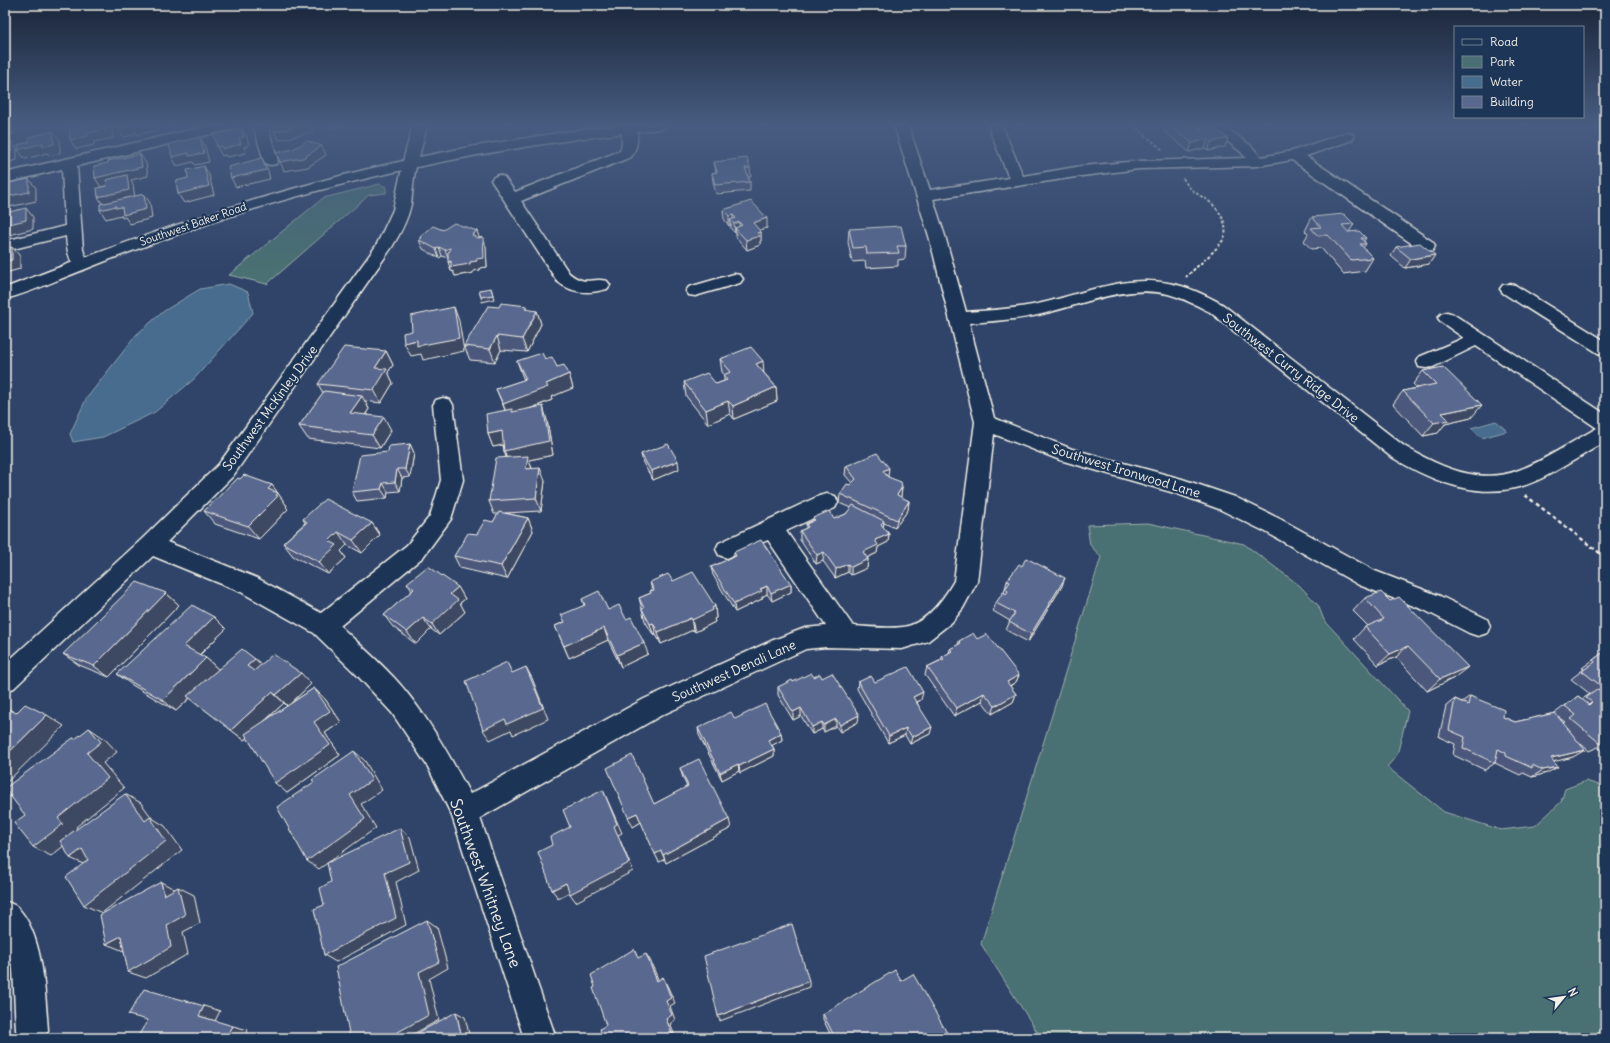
<svg xmlns="http://www.w3.org/2000/svg" width="1610" height="1043" viewBox="0 0 1610 1043" font-family="Delius,sans-serif">
  <style>
    .green { fill: #4a6f72; stroke: #9fb0ad }
    .water { fill: #466c8e; stroke: #8ca1b2 }
    .lines { fill: none; stroke-linecap: round; stroke-linejoin: round }
    .minor-casing { stroke: #f4f1e8; stroke-width: 3 }
    .major-casing { stroke: #f4f1e8; stroke-width: 3 }
    .path-far1 { stroke: #f4f1e8; stroke-width: 2; stroke-dasharray: 3 2; stroke-linecap: butt }
    .path { stroke: #f4f1e8; stroke-width: 2.5; stroke-dasharray: 4 3; stroke-linecap: butt }
    .minor { fill: #1d3557; fill-rule: evenodd }
    .major { fill: #1d3557; fill-rule: evenodd }
    .wall { fill: #4c597b; stroke: #f4f1e8; fill-rule: evenodd }
    .shaded-wall { fill: #3e4964; stroke: #f4f1e8 }
    .building { fill: #58688f; stroke: #f4f1e8 }
    .labels { text-anchor: middle; dominant-baseline: central; stroke-width: 4; stroke-linejoin: round; paint-order: stroke }
    .far-street-label { font-size: 11px; fill: #f4f1e8; stroke: #1d3557 }
    .street-label { font-size: 13px; fill: #f4f1e8; stroke: #1d3557 }
    .near-street-label { font-size: 16px; fill: #f4f1e8; stroke: #1d3557 }
  </style>
  <rect width="100%" height="100%" fill="#2f4468"/>
  <filter id="ink" filterUnits="userSpaceOnUse"><feTurbulence type="fractalNoise" baseFrequency=".025" numOctaves="2"/><feDisplacementMap in="SourceGraphic" scale="8" xChannelSelector="R" yChannelSelector="G"/><feConvolveMatrix kernelMatrix="1 2 1 2 8 2 1 2 1" color-interpolation-filters="sRGB"/></filter>
  <g filter="url(#ink)">
    <path class="green" d="M380,184L386,187V193L369,195L267,284L229,275L323,198Z
      M1148,523L1244,544L1299,585L1318,605L1324,620L1408,711L1397,755L1387,767L1444,812L1501,830L1535,826L1561,802L1565,789L1586,781L1605,787V1038H1041L981,944L1101,557L1090,545L1087,525Z"/>
    <path class="water" d="M229,284L248,292L253,313L194,379L155,412L103,437L73,442L70,434L86,399L137,334L164,311L200,289Z
      M1496,421L1507,431L1482,438L1471,428Z"/>
    <g class="lines">
      <defs>
        <path id="minor" d="M212,125H238L236,128L77,166L83,250L89,264L87,268L81,269L75,268C68,258 67,248 66,236L5,251V241L65,226L62,169L5,183V173Z
          M253,125H267L278,161L276,164L271,165L266,164L264,161Z
          M624,125H634C640,134 637,149 631,157L521,201L569,273C586,287 590,277 607,281L610,285L607,289C589,294 572,294 557,281L491,180L494,177L499,175L504,177L515,192L620,151C624,142 620,131 624,125Z
          M894,125H908L930,190L1009,178L989,128L991,125H1001L1003,128L1023,176L1082,166L1139,161L1246,158L1241,152L1207,125H1223L1251,146L1261,157L1292,151L1342,134L1347,133L1352,134L1354,137L1352,140L1306,156L1433,242L1435,246L1433,250L1427,251L1421,250L1292,160L1257,166L1139,169L1082,176L933,199L945,236L966,312C991,310 1017,309 1042,303C1084,293 1125,275 1168,283C1187,286 1205,295 1222,304L1404,446C1438,466 1479,486 1519,470C1546,460 1571,442 1597,428L1476,346L1433,367L1426,368L1419,367L1417,362L1419,357L1464,338L1441,322L1438,318L1441,314L1447,312L1453,314L1605,414V442C1582,455 1560,470 1536,481C1485,504 1434,483 1390,456L1210,312C1196,305 1183,298 1168,294C1126,284 1082,305 1042,314C1018,320 993,321 969,323L994,418L1072,449L1182,479L1235,497L1280,519L1375,571L1440,596L1487,619L1490,626L1487,633L1478,636L1469,633L1424,610L1359,585L1264,531L1219,509L1178,494L1060,460L994,434L977,582L963,608L952,622L928,641L902,649L826,647L806,649L662,715L480,818L556,1038H524L452,816L428,767L392,713L356,674L314,633L241,592L153,556L14,688L5,691V664L142,539L219,464L376,246L393,210L403,163L405,160L410,159L415,160L417,163C413,176 413,190 411,204C408,219 400,234 392,247L233,476L167,542L257,578L321,613L407,545L430,516L441,480L433,405L436,400L443,398L450,400L453,405L463,480L451,519L423,557L340,626C364,649 391,671 411,698C434,728 452,760 470,794L644,699L771,641L805,628L826,626L768,540L727,558L719,555L716,549L719,543L819,496L827,494L835,496L838,502L835,508L786,531L853,626C869,627 887,629 903,627C926,624 943,600 954,581L975,422L929,236Z
          M734,274L740,275L743,279L740,283L695,296L689,295L686,291L689,287Z
          M1509,284L1515,285L1605,341V355L1598,353L1503,293L1500,289L1503,285Z
          M5,901C9,903 13,904 16,906C44,932 45,995 48,1030L45,1038H19L16,1030L13,969L5,943Z"/>
        <path id="major" d="M413,125H427L419,157L470,147L564,132L617,125H666L664,128L659,129C510,145 362,173 219,220C172,236 125,253 78,272C54,281 30,293 5,299V288C136,237 266,191 403,161Z"/>
      </defs>
      <use href="#minor" class="minor-casing"/>
      <use href="#major" class="major-casing"/>
      <path class="path-far1" d="M1133,125L1163,150
        M1183,178C1192,195 1200,193 1212,204C1221,212 1230,228 1223,240C1219,248 1194,269 1186,277"/>
      <path class="path" d="M1525,495L1605,557"/>
      <use href="#minor" class="minor"/>
      <use href="#major" class="major"/>
    </g>
    <path class="wall" d="M1167,125H1201L1200,129L1228,138L1225,147L1208,151L1205,148L1189,152L1165,132Z
      M714,162L750,168L751,177H748L750,182V191L716,194L713,182L712,173L716,172Z
      M723,210L767,228L759,230L761,232V241H760V245L747,250L736,237V233H735L731,229V225L729,226L724,219Z
      M1312,217L1354,224L1349,232L1366,238L1364,241L1366,244L1363,248L1373,258L1365,271L1343,274L1321,248L1311,249L1304,241L1308,234L1305,231Z
      M849,229L906,246L905,259L898,260V266L866,268L865,261L852,262L848,242Z
      M443,230L477,231L479,238L486,247L487,267L480,268V270L473,271V273L455,276L453,271H451L448,258L442,256L439,258L423,249L419,240L420,239V237Z
      M1396,247L1435,255L1429,264L1405,268L1391,256Z
      M537,311L541,324L527,352L501,350L495,362L470,360L464,346Z
      M386,351L393,365L388,372L393,383L381,403L365,401L369,409L366,414L391,430L380,448L308,439L299,426L323,393L318,384Z
      M545,359L569,374L573,388L551,397L552,400L530,409L547,420L553,455L529,460L532,468L545,481L541,511L505,513L528,518L533,531L507,579L460,568L454,556L477,534L493,522L498,514H494L489,501L506,457L504,451L503,445L493,447L488,434L505,410L496,389L524,380L522,375L517,361Z
      M720,359L764,373L776,387L777,401L734,419L730,414L708,424L686,396L684,382L716,384L724,381V375L722,372Z
      M1423,371L1471,418L1445,424L1438,433L1423,436L1393,404L1403,391L1417,388L1413,384Z
      M410,444L414,453L410,477L402,478L400,491L388,492L387,498L357,501L352,492L388,452Z
      M641,454L679,469L653,480L643,463Z
      M846,466L888,477L902,487L901,496L900,497L909,501L908,510L895,528L884,523L883,527L889,534L888,542L878,547L877,553L867,558L868,559L867,568L851,575L848,572L835,578L823,561L816,564L800,540V531L806,528V524L813,521V518L834,519L846,514L851,508L839,503L840,494L852,483L845,475Z
      M240,479L272,485L287,506L286,507L288,509L259,539L215,524L204,511Z
      M303,519L372,523L380,535L362,553L347,545L341,551L346,558L328,574L293,556L283,543L305,523Z
      M734,552L791,584V592L772,601L767,594L762,597V599L735,612L713,575L711,567L734,557Z
      M673,581L715,606L716,618L714,619L715,622L695,632L693,630L661,644L656,635L654,636L645,621L639,598L651,593L650,591H652L650,582Z
      M1007,581L1062,586L1028,642L1006,630L1010,621L993,611L996,603L1004,593Z
      M407,583L458,587L465,599L460,603L465,612L439,635L431,629L416,644L393,627L384,615L412,591Z
      M166,593L179,605L109,677L79,665L63,654Z
      M1365,598L1454,678L1427,691L1396,657L1378,665L1354,639L1365,627L1368,626L1353,611Z
      M582,599L608,610L626,619L648,654L621,667L608,640L569,658L555,626L564,622L584,605Z
      M214,617L226,629L200,655L206,658L218,669L255,659L261,664L311,684L290,704L314,688L325,699L341,722L325,733L340,755L287,793L247,738L244,740L190,698L176,711L132,685L117,674ZM284,703L287,706L265,721Z
      M977,639L1019,675L1016,682L1010,686L1016,694L1013,702L992,714L982,701L954,716L925,675L927,667L941,660L942,657L949,653L950,649L958,645L959,641Z
      M1605,651V749L1602,750L1598,747L1589,751L1581,744L1573,757L1554,761L1547,773L1532,777L1523,773L1520,775L1495,763L1485,770L1453,755L1455,744L1439,737L1446,706L1455,699L1462,702L1470,696L1503,717L1515,722L1555,713L1578,696L1582,699L1590,694L1571,679L1584,669L1582,668ZM1558,717L1565,722L1563,723Z
      M814,677L822,678L858,722L840,732L836,726L824,732L822,729L812,734L801,716L793,720L778,695V687L793,682Z
      M858,682H875L921,700L917,702L930,734L910,744L905,735L888,743L857,689Z
      M735,719L781,733L782,740L772,745L774,749V756L740,773L739,771L722,780L699,735L698,728Z
      M680,768L731,828L666,863L665,859L659,862L641,822L633,827L654,804L687,787L683,778Z
      M901,981L950,1038H832L823,1019V1014Z"/>
    <path class="shaded-wall" d="M7,125H13L14,126V134L5,136V126Z
      M107,125H111L112,127L113,138L94,142V145L76,149L70,140Z
      M128,125H157L158,130L137,135L136,132H133L134,135L123,137L118,128Z
      M166,125H176L167,127Z
      M302,125H310L313,132L279,140L274,132Z
      M328,125H347L330,129Z
      M1200,125H1201L1198,134L1195,126Z
      M242,129L247,137L249,146L244,147L246,153L227,157L226,155L222,156L217,147L239,138Z
      M53,131L60,140V153L50,156L47,153L25,159L18,150Z
      M200,137L205,146L209,162L195,165L193,162L177,166L172,157Z
      M1228,138L1225,147L1208,151L1211,142Z
      M1208,139L1205,148L1189,152L1192,143Z
      M11,141L17,150V160L5,163V153Z
      M322,146L326,155L308,167L284,171L280,162Z
      M140,154L146,163L148,176L131,180L133,184L135,199L104,206L98,197L128,180L101,187L95,178Z
      M262,158L267,167L270,179L236,187L231,178Z
      M204,166L209,175L214,195L184,203L178,194Z
      M29,179L36,188V201L5,208V197Z
      M144,194L150,203L152,218L130,224L125,217L122,218L121,215L106,219L100,210Z
      M26,208L33,217V229L5,236V225Z
      M733,215V223L730,220L731,225L729,226V216Z
      M767,218V228L753,232V223Z
      M739,222L740,232L735,228L736,233H735L734,224Z
      M477,231L480,241L472,235Z
      M761,232V241H760V245L747,250L746,240L757,233Z
      M483,237L486,247L487,267L480,268V270L473,271V273L455,276L453,271H451L448,262H470L476,259Z
      M12,247L20,256V269L5,273V261Z
      M439,247L442,256L439,258L436,249Z
      M450,248L453,257L449,259L445,250Z
      M1435,255L1429,264L1405,268L1411,259Z
      M491,288L494,299L482,302L481,297Z
      M454,307L459,321L464,351L423,360L421,354L411,356L404,343L417,340Z
      M537,311L541,324L527,352L522,339Z
      M497,336L501,350L495,362L490,349Z
      M386,351L393,365L388,372L393,383L381,403L374,390L375,368Z
      M763,361L764,375L756,364Z
      M569,374L573,388L551,397L552,400L508,417L503,404L546,384Z
      M776,387L777,401L734,419L733,406Z
      M362,396L369,409L358,426L350,413Z
      M728,401L730,414L708,424L706,410Z
      M1482,405L1471,418L1445,424L1438,433L1423,436L1442,413Z
      M543,406L547,420L553,455L529,460L532,469H526L509,464L504,451Z
      M384,417L391,430L380,448L372,435Z
      M502,431L507,444L493,447L488,434Z
      M410,444L414,453L410,477L405,469Z
      M678,461L679,469L653,480L651,471Z
      M540,468L545,481L541,511L536,498Z
      M889,468L888,477L883,471Z
      M397,469L402,478L400,491L395,482Z
      M383,483L388,492L387,498L381,489Z
      M272,485L287,506L286,507L288,509L259,539L248,526L268,489Z
      M902,487L901,496L895,504L897,495Z
      M909,501L908,510L895,528L897,520Z
      M528,518L533,531L507,579L501,566Z
      M884,521L883,529L881,524Z
      M372,523L380,535L362,553L353,540Z
      M338,532L347,545L341,551L346,558L328,574L319,562L329,541Z
      M889,534L888,542L878,547L877,553L862,560L863,552L875,540Z
      M824,552L823,561L816,564L817,555Z
      M868,559L867,568L851,575V567Z
      M848,564V572L835,578L836,569Z
      M1065,578L1062,586L1028,642L1031,634Z
      M791,584V592L772,601L771,593Z
      M767,586V594L762,597V599L735,612L734,604Z
      M458,587L465,599L460,603L465,612L439,635L432,624L450,594Z
      M166,593L179,605L109,677L94,666Z
      M715,606L716,618L714,619L715,622L695,632L692,620Z
      M214,617L226,629L197,657L184,646Z
      M423,618L431,629L416,644L407,632Z
      M691,618L693,630L661,644L658,632Z
      M653,623L656,635L654,636L650,624Z
      M604,628L608,640L569,658L564,646Z
      M644,643L648,654L621,667L617,655Z
      M1408,646L1396,657L1378,665L1390,654Z
      M206,658L219,670L176,711L163,700Z
      M255,659L267,670L259,677L247,666Z
      M526,667L532,678L548,719L513,735L511,730L490,740L483,730Z
      M1468,667L1454,678L1427,691L1440,679Z
      M301,673L311,684L288,706L276,695Z
      M1019,675L1016,682L1004,689L1007,682Z
      M314,688L325,699L341,722L325,733L340,755L287,793L275,783L314,722Z
      M272,692L284,703L244,740L231,730Z
      M923,692L921,700L912,704L913,697Z
      M984,693L982,701L954,716L957,708Z
      M1016,694L1013,702L992,714L995,706Z
      M801,708V716L793,720V712Z
      M47,715L64,726L5,784V756Z
      M859,715L858,722L840,732V725Z
      M836,719V726L824,732V725Z
      M822,722V729L812,734V727Z
      M932,727L930,734L910,744L912,737Z
      M89,728L105,739L117,752L103,763L124,788L76,827L80,833L51,856L33,847L58,818L73,738L89,748Z
      M906,728L905,735L888,743L889,736Z
      M781,733L782,740L769,747L768,740Z
      M774,749V756L740,773L739,766Z
      M1585,750L1573,757L1540,765L1551,758Z
      M354,751L365,761L382,790L361,804L376,828L319,869L307,861L350,795Z
      M738,764L739,771L722,780L720,773Z
      M1558,767L1547,773L1532,777L1543,770Z
      M603,790L622,833L618,835L633,871L576,902L570,894L614,826Z
      M125,794L141,803L152,818L165,826L182,850L102,913L84,905Z
      M637,813L641,822L633,827L628,817Z
      M729,819L731,828L666,863L663,855Z
      M400,828L410,837L419,870L396,882L406,925L336,962L324,955L385,873Z
      M82,849L99,858L88,866L70,858Z
      M661,851L665,859L659,862L655,854Z
      M161,882L176,890L164,895Z
      M566,883L572,891L558,898L552,890Z
      M178,887L194,895L200,923L183,932L188,954L146,978L128,972L167,925Z
      M427,920L437,927L448,968L429,979L439,1020L406,1038H387L419,972Z
      M121,936L124,951L106,944Z
      M646,954L650,960L661,986L657,981Z
      M663,977L666,983L675,1003L670,1006L675,1020L670,1024L676,1038H674L666,1019V1001Z
      M809,981V987L720,1021L718,1016Z
      M204,1006L220,1011L215,1021L199,1016Z
      M456,1012L465,1017L470,1038H462Z
      M233,1026L248,1030L244,1038H226Z"/>
    <path class="building" d="M73,125H107L108,129L88,133V136L70,140L69,126Z
      M117,125H128V126L118,128Z
      M272,125H302L274,132Z
      M1170,125H1200L1195,126L1199,129L1212,126L1228,138L1211,142L1208,139L1192,143Z
      M242,129L244,137L239,138L241,144L222,149L221,146L217,147L214,135Z
      M53,131L54,144L43,147V143L18,150V145L29,142V137Z
      M200,137L204,153L189,156V153L172,157L169,144Z
      M11,141V152L5,153V142Z
      M307,141L322,146L303,158L280,162L276,153L293,149Z
      M140,154L142,167L95,178L94,166L108,163V161Z
      M262,158L266,170L231,178L228,167Z
      M747,158L750,168H745L750,182L715,185L712,173L717,172L714,162Z
      M204,166L209,186L178,194L176,181L188,178L187,170Z
      M127,175L129,190L98,197L97,188L107,186L106,180Z
      M29,179V192L5,197V184Z
      M144,194L146,209L123,215L122,207L116,208V206L100,210V204Z
      M751,201L767,218L753,223L761,232L757,233L760,236L746,240L735,228L742,225L739,222L734,224L730,220L736,218L733,215L729,216L723,210Z
      M26,208V220L5,225V213Z
      M1344,214L1354,224L1342,225L1348,232L1359,231L1366,238H1361L1366,244H1360L1373,258L1351,260L1328,235L1318,236L1311,228L1321,227L1312,217Z
      M454,223L477,231L472,235L478,238L483,237L484,258L476,259L477,261L470,262V264L451,267V261L448,262V252L450,251V248L445,250L439,247L436,249L419,240L422,238L420,237L433,226L443,230Z
      M901,226L906,246H897L899,253L867,254L866,247L853,248L849,229Z
      M1420,243L1435,255L1411,259L1396,247Z
      M12,247V260L5,261V249Z
      M491,288L493,295L481,297L479,290Z
      M501,303L527,306L525,309L537,311L522,339L497,336L490,349L464,346L488,306L499,307Z
      M454,307L459,338L417,346V340L404,343L403,333L412,331L411,316Z
      M344,347L386,351L375,368L387,369L374,390L318,384Z
      M751,347L763,361L756,364L776,387L733,406L728,401L706,410L684,382L707,373L716,384L727,380L723,375L731,372L720,359Z
      M542,353L545,359L552,357L557,367L564,365L569,374L546,384L548,387L503,404L496,389L526,379L517,361Z
      M1443,367L1482,405L1442,413L1449,420L1434,423L1403,391L1436,384L1423,371Z
      M324,391L362,396L350,413L384,417L372,435L299,426Z
      M543,406L549,441L504,451L502,431L488,434L486,414L512,409V412Z
      M410,444L405,469H397L395,482L383,483L381,489L352,492L360,455L388,452L389,446Z
      M668,444L678,461L651,471L641,454Z
      M877,453L889,468L883,471L888,477L901,482L902,487L897,495L909,501L897,520L840,494L847,484L850,485L856,479L846,466Z
      M528,456L526,469L540,468L536,498L489,501L496,458Z
      M244,475L272,485L268,489L278,493L276,495L278,496L248,526L204,511L238,478L240,479Z
      M325,499L372,523L353,540L338,532L329,541L337,545L319,562L283,543L307,522L303,519Z
      M853,505L884,521L881,524L889,534L875,540L878,545L863,552L868,559L851,567L848,564L836,569L824,552L817,555L800,531L808,527L806,524L815,520L813,518L829,511L834,519L846,514Z
      M499,512L528,518L501,566L454,556L468,533L477,534L485,520L493,522Z
      M761,540L791,584L771,593L767,586L760,589L762,591L734,604L711,567L736,556L734,552Z
      M1026,558L1065,578L1031,634L1009,622L1015,613L996,603L1003,592L1006,594L1008,591L1005,589L1010,582L1007,581L1019,564L1022,566Z
      M428,566L458,587L450,594L458,600L432,624L423,618L407,632L384,615L414,589L407,583Z
      M693,572L715,606L712,608L713,610L692,620L691,618L658,632L653,623L650,624L642,609L644,608L639,598L651,593L650,591L654,590L650,582L668,574L673,581Z
      M137,582L166,593L94,666L63,654Z
      M599,591L608,610L619,605L626,619L631,617L644,643L617,655L604,628L564,646L555,626L565,622L561,615L585,605L582,599Z
      M1381,592L1390,601L1399,597L1468,667L1440,679L1408,646L1390,654L1365,627L1384,619L1365,598Z
      M192,605L214,617L184,646L206,658L163,700L117,674Z
      M973,633L977,639L987,634L1019,675L1007,682L1016,694L995,706L984,693L957,708L927,667L944,659L942,657L952,651L950,649L961,643L959,641Z
      M242,649L255,659L247,666L254,671L273,654L301,673L276,695L272,692L231,730L187,696Z
      M1605,651V689L1582,671L1595,662L1593,660Z
      M507,662L512,673L526,667L543,708L507,724L505,719L483,730L466,681Z
      M908,667L923,692L913,697L932,727L912,737L906,728L889,736L858,682L871,676L875,682Z
      M811,673L814,677L820,674L822,678L832,673L859,715L840,725L836,719L824,725L822,722L812,727L801,708L793,712L778,687L792,680L793,682Z
      M314,688L330,711L314,722L330,745L275,783L245,734Z
      M1598,689L1604,693H1605V741L1601,744L1571,719L1576,715L1565,706L1578,696L1589,705L1592,702L1586,698Z
      M1470,696L1504,710L1503,717L1515,722L1555,713L1585,750L1551,758L1558,767L1543,770L1532,765V768L1506,756V753L1498,749L1495,763L1463,748L1465,737L1449,730L1455,699L1468,705Z
      M25,704L47,715L5,756V712L9,709L16,713Z
      M765,704L781,733L768,740L774,749L739,766L738,764L720,773L698,728L731,712L735,719Z
      M89,728L101,742L87,753L108,778L58,818L63,824L33,847L14,823L25,815L5,789V788L73,738L75,739Z
      M354,751L372,780L350,795L365,819L307,861L277,807L314,782L312,780Z
      M632,755L654,804L688,786L680,768L699,759L729,819L663,855L661,851L655,854L637,813L628,817L607,768Z
      M603,790L617,824L614,826L629,863L570,894L566,883L552,890L538,852L552,845L550,837L570,827L563,810Z
      M125,794L145,821L150,817L166,841L84,905L66,877L88,860L82,849L70,858L60,841Z
      M400,828L409,862L385,873L396,918L324,955L314,909L324,905L320,888L331,882L327,863Z
      M161,882L164,895L178,887L185,915L167,925L171,947L128,972L121,936L106,944L100,915Z
      M427,920L439,962L419,972L429,1015L387,1038H350L336,967Z
      M792,924L809,981L718,1016L704,956Z
      M634,949L638,958L646,954L657,981L663,977L671,998L666,1001L672,1015L666,1019L674,1038H603L600,1029L606,1025L593,988L595,987L591,975Z
      M895,970L901,981L913,974L950,1038H835L823,1014Z
      M144,989L204,1006L199,1016L233,1026L226,1038H144L138,1036L148,1020L128,1015Z
      M456,1012L462,1038H419L418,1033Z"/>
  </g>
  <linearGradient id="sky" x2="0" y2="1"><stop stop-color="#1a2539"/><stop offset="0.46" stop-color="#475c80"/><stop offset="1" stop-color="#475c80" stop-opacity="0"/></linearGradient>
  <rect width="1610" height="271" fill="url(#sky)"/>
  <g class="labels">
    <g class="far-street-label">
      <text transform="translate(193 224) rotate(-19)">Southwest Baker Road</text>
    </g>
    <g class="street-label">
      <text transform="translate(1291 368) rotate(38)">Southwest Curry Ridge Drive</text>
      <text transform="translate(270 408) rotate(-54)">Southwest McKinley Drive</text>
      <text transform="translate(1126 471) rotate(17)">Southwest Ironwood Lane</text>
      <text transform="translate(734 671) rotate(-24)">Southwest Denali Lane</text>
    </g>
    <g class="near-street-label">
      <text transform="translate(486 883) rotate(70)">Southwest Whitney Lane</text>
    </g>
  </g>
  <rect width="1610" height="1043" fill="none" stroke="#1d3557" stroke-width="20"/>
  <rect x="10" y="10" width="1590" height="1023" fill="none" stroke="#f4f1e8" stroke-width="1.5" filter="url(#ink)"/>
  <rect x="1454" y="26" width="130" height="92" fill="#1d3557" stroke="#738091"/>
  <rect x="1462" y="39" width="20" height="6" fill="#1d3557" stroke="#738091"/>
  <text x="1490" y="46" font-size="12" fill="#f4f1e8">Road</text>
  <rect x="1462" y="56" width="20" height="12" fill="#4a6f72" stroke="#738091"/>
  <text x="1490" y="66" font-size="12" fill="#f4f1e8">Park</text>
  <rect x="1462" y="76" width="20" height="12" fill="#466c8e" stroke="#738091"/>
  <text x="1490" y="86" font-size="12" fill="#f4f1e8">Water</text>
  <rect x="1462" y="96" width="20" height="12" fill="#58688f" stroke="#738091"/>
  <text x="1490" y="106" font-size="12" fill="#f4f1e8">Building</text>
  <g transform="translate(1564 997) rotate(61)" stroke="#1d3557" stroke-width="3" paint-order="stroke">
  <path d="M0-3L7 15L0 10L-7 15Z" fill="#f4f1e8"/>
  <text y="-6" font-size="11" font-weight="bold" text-anchor="middle" fill="#f4f1e8">N</text>
  </g>
</svg>
